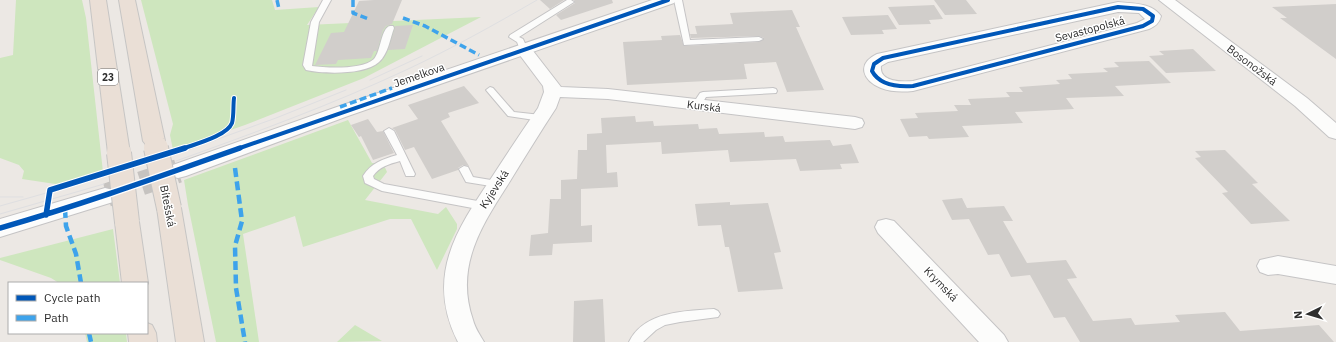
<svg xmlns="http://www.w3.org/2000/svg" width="1336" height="342" viewBox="0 0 1336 342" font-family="'IBM Plex Sans',sans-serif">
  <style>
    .green { fill: #cee6be }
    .building { fill: #d1cecb }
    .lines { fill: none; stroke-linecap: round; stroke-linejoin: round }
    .secondary-tunnel { stroke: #c6c3c0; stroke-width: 24; stroke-dasharray: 24 12; stroke-linecap: butt }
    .lane-casing { stroke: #c5c4c5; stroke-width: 2 }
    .street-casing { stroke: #c5c4c5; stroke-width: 2 }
    .secondary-casing { stroke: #c5c4c5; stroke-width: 2 }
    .highway-casing { stroke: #c6c5c4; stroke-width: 2 }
    .lane { fill: #fcfcfb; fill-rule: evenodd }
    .street { fill: #fcfcfb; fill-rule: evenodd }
    .secondary { fill: #fcfcfb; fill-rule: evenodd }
    .highway { fill: #eadfd6; fill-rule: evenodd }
    .tram { stroke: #dfdfe1; stroke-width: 1 }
    .highway-bridge-far1-casing { stroke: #c6c5c4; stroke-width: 20; stroke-linecap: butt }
    .highway-bridge-casing { stroke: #c6c5c4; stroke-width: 26; stroke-linecap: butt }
    .highway-bridge-far1 { stroke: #eadfd6; stroke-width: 18 }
    .highway-bridge { stroke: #eadfd6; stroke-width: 24 }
    .quiet-far1 { stroke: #3ea3eb; stroke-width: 3.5; stroke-dasharray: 7 3.5; stroke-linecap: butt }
    .quiet { stroke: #3ea3eb; stroke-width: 4.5; stroke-dasharray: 9 4.5; stroke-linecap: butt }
    .cycleway-far1-casing { stroke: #fff; stroke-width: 6 }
    .cycleway-casing { stroke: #fff; stroke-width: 8 }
    .cycleway-far1 { stroke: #0057b8; stroke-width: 4 }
    .cycleway { stroke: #0057b8; stroke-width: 5.5 }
    .labels { text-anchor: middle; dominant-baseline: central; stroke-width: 3; stroke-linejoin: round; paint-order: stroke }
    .shield { fill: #fff; stroke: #6d6d6d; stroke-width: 1 }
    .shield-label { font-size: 10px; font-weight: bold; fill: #2e2e2e }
    .street-label { font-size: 11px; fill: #2e2e2e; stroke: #fff }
  </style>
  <rect width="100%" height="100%" fill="#ece8e4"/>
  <path class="green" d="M16,0H82L86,18L103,172L62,185L22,179L24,171L19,165L0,158V58L13,55Z
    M141,0H272L275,10L319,7L307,25L481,17L364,78L245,125L173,150L170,135L173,124Z
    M348,120L372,163H383L387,172L365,200L438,214L446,207L457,224V229L437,270L411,219H390L303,247L295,216L243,234L259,342H216L188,205L184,180Z
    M113,229L120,283H59L51,278L0,260V258Z
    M355,325L382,341L337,342Z
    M85,333H126L127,342H87Z"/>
  <path class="building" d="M374,0H402L392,24L386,26L383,30L377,51H374L371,58L338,60L336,64L315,65L331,33L344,32L359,1Z
    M540,0H564L550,9Z
    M574,0H612L613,3L561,20L556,15L575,3Z
    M934,0H966L977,14L945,15Z
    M1336,4V59L1280,18H1287L1272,7Z
    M934,5L943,19L929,20L931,24L899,25L888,7Z
    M792,10L800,27H796L824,90L787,92L776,62L744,64L747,79L627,85L623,42L662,40L661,36L680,35L684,46L759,42L764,38L759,36L691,38L690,34H697L695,26L733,24L730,13Z
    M888,15L897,29L882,30L884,34L851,35L842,17Z
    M413,25L405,49L388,50L395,28V26Z
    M1193,49L1216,71L1166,73L1149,56L1164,55L1159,51Z
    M1149,61L1171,83L1115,86L1124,96L1066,98L1074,109L1015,112L1023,123L962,126L969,137L929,139L927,136L909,137L900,119L918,118L915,113L958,111L954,105H971L968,99L1010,97L1006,92H1023L1019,87L1060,84L1056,80L1072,79L1068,74L1108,72L1103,68L1119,67L1114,62Z
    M464,86L479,103L448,113L450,117L441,121L469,166L463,165L458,168V170L432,179L414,147L405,150L395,130L392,128L418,119L408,105Z
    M635,116L636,122L653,121L654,126L698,124L699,129L717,128L719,134L764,132L765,137L783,136L785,142L830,140L833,146L851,144L859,163L840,164L842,169L800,171L796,159L730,162L728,150L662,154L661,142L606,145L607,173L617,172L618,187L581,189V226L592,225V242L553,244L552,255L529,256L531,235L548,233L550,199H561V180L577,179L578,150H587V134L602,133L601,118Z
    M368,119L377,132L383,131L394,153L373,160L361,136L359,137L351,125Z
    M1225,150L1258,183L1252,184L1290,221L1251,224L1222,193L1228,192L1195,158L1201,157L1195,151Z
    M962,198L967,208L1004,206L1013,221H1003L1027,263L1066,260L1077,278L1067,279L1093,321L1131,318L1135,325L1180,322L1175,315L1225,312L1240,331L1319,325L1334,342H1080L1065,317L1054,318L1030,275L1011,277L999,254L988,255L969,219L952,220L942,200Z
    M730,202V205L768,203L781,252L774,253L783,289L738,292L729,247H725L721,225L698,226L695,204Z
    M603,299L605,342H573L574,301Z"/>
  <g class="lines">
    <path class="secondary-tunnel" d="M107,195L178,171"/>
    <defs>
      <path id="lane" d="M323,0H331L319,22L312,66C327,68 362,70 374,59C381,51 381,28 390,26H393L394,28C390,39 388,54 379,62C365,75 324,74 306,70L303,65L311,22Z
        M567,0H571L574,2L519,37L523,39L528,50L527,52H521L517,42L509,37L510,35Z
        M674,0H682L690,40L759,37L763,39L759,41L684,45Z
        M490,87L493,88L514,112L541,115L546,118L541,121L508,116L486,90Z
        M773,88L776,89L777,91L776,93L706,97L700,107L697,108L692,105L700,93L703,92Z
        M389,128L394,131L415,174L414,176H406L400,161C389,164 379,167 373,176L374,179L384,184L483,202L487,203L488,206L487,209L483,210L382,191L365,183L363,176C371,163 383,159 397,155L384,131Z
        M464,166L468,167L473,177L497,181L502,184L497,187L466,182L459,169Z
        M714,309L718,311L720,314L718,317L680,322L665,325L656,330L643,342H629C644,311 685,311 714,309Z"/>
      <path id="street" d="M1159,0H1175L1307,98L1336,123V139L1329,137L1295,106Z
        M1118,2C1133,4 1151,2 1161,16C1159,24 1155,26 1149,29L913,91C902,92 891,92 881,88C863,81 856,64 877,54ZM1118,12L1139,13L1145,19L1137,23L913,81C902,82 879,82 881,66L888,62Z
        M524,45L530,47L561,87L608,89L855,117L862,119L864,123L862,127L855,129L608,99L560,97L556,108C539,134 523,160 507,186C480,228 455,268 473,320C475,328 480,335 484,342H458C425,277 456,230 492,177C507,154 522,131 538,108L544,92L543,86L516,50L518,47Z
        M886,219L894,221L1004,335L1008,342H979L878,233L875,227L878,221Z
        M1278,256L1336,266V284L1278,274L1268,275L1260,272L1257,266L1260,260Z"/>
      <path id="secondary" d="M652,0H676L674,3L348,116L186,176L178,178L170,176L167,171L170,166L334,108Z
        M105,188L113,190L116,196L113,202L0,237V219Z"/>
      <path id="highway" d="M90,0H106L130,153L127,158L119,160L111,158L108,153Z
        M119,0H135L165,141L161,146L154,148L147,146L143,141Z
        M169,200L177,202L181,208L204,342H176L157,208L161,202Z
        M127,213L135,216L139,222L148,283L147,285V283H122L115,222L119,216Z
        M147,323L152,325L156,333L157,342H129L128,333H147Z"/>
    </defs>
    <use href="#lane" class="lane-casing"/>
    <use href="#street" class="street-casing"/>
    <use href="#secondary" class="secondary-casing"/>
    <use href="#highway" class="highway-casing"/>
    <use href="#lane" class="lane"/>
    <use href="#street" class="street"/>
    <use href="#secondary" class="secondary"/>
    <use href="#highway" class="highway"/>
    <path class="tram" d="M370,80L422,56
      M174,155L276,118L346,90
      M176,161C254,133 331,105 406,70C451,49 494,25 537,0
      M0,197H23
      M0,206L103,177
      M0,214L104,184"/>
    <defs>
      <path id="highway-bridge-far1" d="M154,141L156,149"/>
      <path id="highway-bridge" d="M156,148L169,208
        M119,153L127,222"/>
    </defs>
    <use href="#highway-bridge-far1" class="highway-bridge-far1-casing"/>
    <use href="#highway-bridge" class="highway-bridge-casing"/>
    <use href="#highway-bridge-far1" class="highway-bridge-far1"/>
    <use href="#highway-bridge" class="highway-bridge"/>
    <path class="quiet-far1" d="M277,0L279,9
      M353,0V13L369,19
      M403,18L425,26L479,55
      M404,84L443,67
      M340,107L392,88"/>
    <path class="quiet" d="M235,168L242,221L235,246L236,288L245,342
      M65,209L66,226L76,254L81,283
      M89,333L91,342"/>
    <defs>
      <path id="cycleway-far1" d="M1118,7L1143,9L1153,16L1152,21L1143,26L913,86C898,87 880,86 872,71L874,64L883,58Z
        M182,149C195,144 227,136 232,123C234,116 233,106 234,98
        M237,149L668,0"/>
      <path id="cycleway" d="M46,215L50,190L185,148
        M0,228C81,205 161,176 240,148"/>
    </defs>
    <use href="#cycleway-far1" class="cycleway-far1-casing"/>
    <use href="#cycleway" class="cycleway-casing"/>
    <use href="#cycleway-far1" class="cycleway-far1"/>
    <use href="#cycleway" class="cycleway"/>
  </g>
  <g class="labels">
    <rect class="shield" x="98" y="69" width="20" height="16" rx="3"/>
    <g class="shield-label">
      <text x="108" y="77">23</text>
    </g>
    <g class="street-label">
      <text transform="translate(1090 29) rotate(-15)">Sevastopolská</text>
      <text transform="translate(1252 65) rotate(37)">Bosonožská</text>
      <text transform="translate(419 75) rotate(-19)">Jemelkova</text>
      <text transform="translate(704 106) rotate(7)">Kurská</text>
      <text transform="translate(494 189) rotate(-57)">Kyjevská</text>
      <text transform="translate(168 206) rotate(79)">Bítešská</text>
      <text transform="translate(941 284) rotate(46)">Krymská</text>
    </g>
  </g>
  <rect x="8" y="282" width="140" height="52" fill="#ffffff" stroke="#ababab"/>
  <rect x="16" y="295" width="20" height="6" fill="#0057b8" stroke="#ababab"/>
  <text x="44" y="302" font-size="12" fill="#2e2e2e">Cycle path</text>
  <rect x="16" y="315" width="20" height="6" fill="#3ea3eb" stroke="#ababab"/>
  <text x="44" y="322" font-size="12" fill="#2e2e2e">Path</text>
  <g transform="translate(1308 314) rotate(265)" stroke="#ffffff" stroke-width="3" paint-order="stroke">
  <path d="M0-3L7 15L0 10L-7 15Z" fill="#2e2e2e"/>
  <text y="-6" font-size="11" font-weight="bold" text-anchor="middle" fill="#2e2e2e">N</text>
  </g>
</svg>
